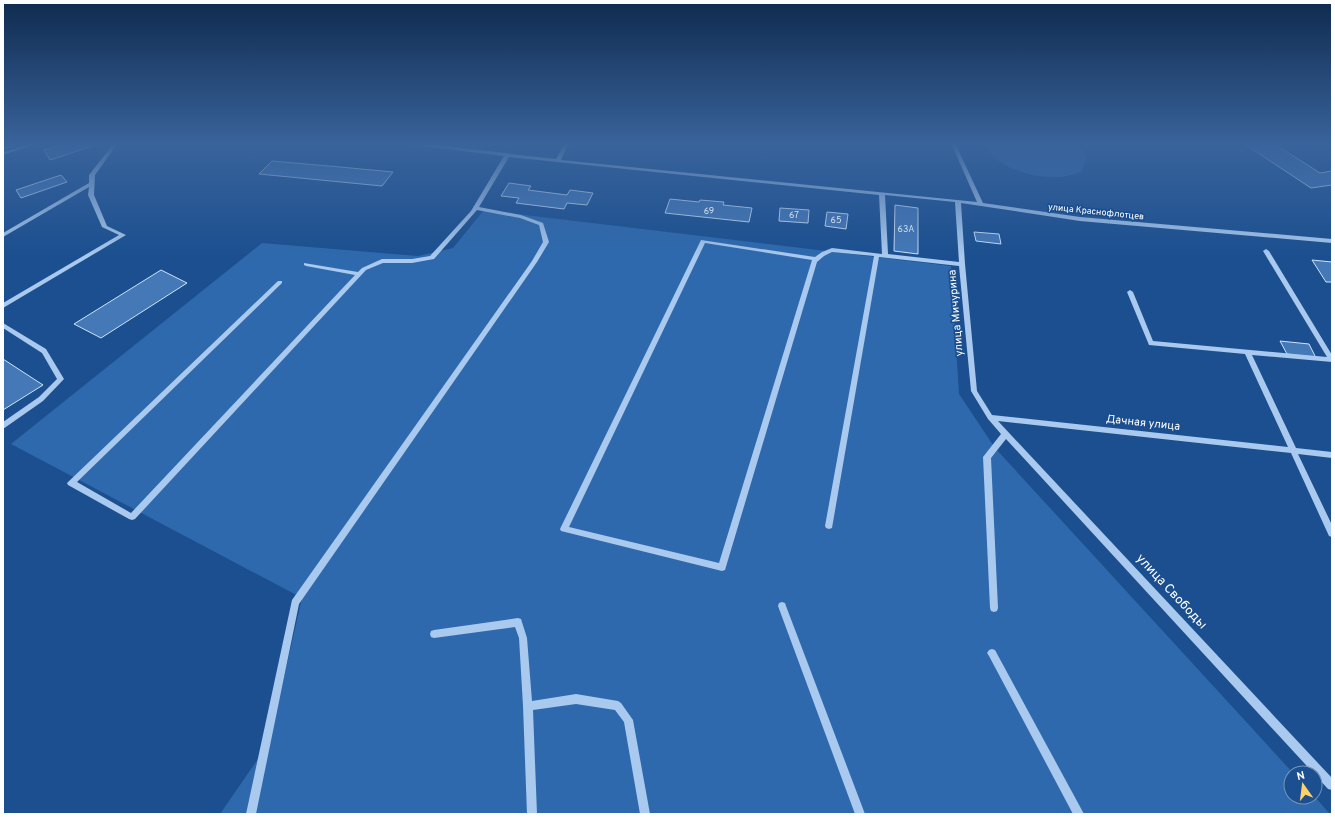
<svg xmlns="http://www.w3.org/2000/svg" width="1335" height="817" viewBox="0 0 1335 817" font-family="Overpass,sans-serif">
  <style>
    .green { fill: #2e69ad }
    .building { fill: #4478b7; stroke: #cfe3fa }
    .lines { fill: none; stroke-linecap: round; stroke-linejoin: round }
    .minor { fill: #a9c9ee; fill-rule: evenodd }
    .rail-casing { stroke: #fff; stroke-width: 3.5 }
    .rail { stroke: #1b4f8f; stroke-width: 2.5; stroke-dasharray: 7; stroke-linecap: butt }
    .labels { text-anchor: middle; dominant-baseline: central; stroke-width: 3.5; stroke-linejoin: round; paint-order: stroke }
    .number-label { font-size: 9px; fill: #d0dded }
    .far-street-label { font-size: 9px; fill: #fff; stroke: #1b4f8f }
    .street-label { font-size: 11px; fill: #fff; stroke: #1b4f8f }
    .near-street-label { font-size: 13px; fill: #fff; stroke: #1b4f8f }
  </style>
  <rect width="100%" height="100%" fill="#1b4f8f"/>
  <path class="green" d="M985,143H1077L1086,157L1082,171C1057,184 1010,175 991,154C989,151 987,147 985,143Z
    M484,210L951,266L959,394L995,448L1293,773H1291V797H1315L1330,814H220L269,743L302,598L11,444L262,243L418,256L453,248Z"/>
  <path class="building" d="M3,143H23L3,149Z
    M66,143H102L50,160L44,150Z
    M1243,143H1273L1320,173L1332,171V185L1311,188Z
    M272,161L340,167L393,172L382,186L259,174Z
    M61,175L67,182L21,198L16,190Z
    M509,183L531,186L528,190L567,195L570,190L593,193L587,205L567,203L564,209L516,203L519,198L501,196Z
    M670,199L699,202L700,200L724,202L723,205L752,208L749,222L665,213Z
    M895,205L918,208V254L894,251Z
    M780,208L809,210L808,223L779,221Z
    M827,212L848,214L846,229L825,226Z
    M974,232L999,234L1001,244L976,241Z
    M1312,260L1332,262V282H1326Z
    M161,270L187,283L101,338L74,324Z
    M1280,341L1309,344L1316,358L1287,354Z
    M3,359L43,385L3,410Z"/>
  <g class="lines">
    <path class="minor" d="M33,143H40L3,155V152Z
      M114,143H118L95,175L94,195L107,226L126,235L3,308V303L119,235L102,227L88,195L89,187L3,237V233L89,183V175Z
      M404,143H418L506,153H508L510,154L556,159L565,143H569L561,160L977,202L951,143H955L983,203L1080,217L1332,239V243L1080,221L961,203L965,264L977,391L992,415L1288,447L1245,354L1149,345L1127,292L1130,290L1133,292L1153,341L1327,357L1263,251L1266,249L1269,251L1332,355V362L1252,355L1296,448L1332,452V458L1298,454L1332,525V537L1329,536L1291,453L998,421L1332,778V790L1328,789L1006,439L991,458L998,608L997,611L994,612L991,611L990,608L983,457L1001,434L988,419L971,391L959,266L879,257L832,528L829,529L826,528L825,526L874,256L832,252L824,256L817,262L725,570L722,571L561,531L560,529L701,240L815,257L822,252L832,248L882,254L879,195L509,157L479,207L521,215L543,223L549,242L537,262L299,604L256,814H246L292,600L532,261L543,242L539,225L520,218L477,210L434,259L412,263H383L366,270L135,519L132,520L129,519L68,485L67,483L278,281H282V283L77,482L131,513L355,275L306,266L304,265V263L358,272L362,268L382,259H412L430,256L471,211L504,156L406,144ZM885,195L955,202L959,262L888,254ZM705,243L812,260L719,563L569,527Z
      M3,323L46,349L64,379L43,401L3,429V422L39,397L57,379L42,353L3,328Z
      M782,602L785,603L786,606L865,814H855L778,606L779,603Z
      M518,618L521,619L527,638L532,701L576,694L618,701L621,703L633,720L650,814H640L624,722L615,710L576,704L533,710L537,814H527L523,706L519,638L515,627L434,638L431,637L430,634L431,631L434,630Z
      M992,649L995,650L1084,814H1073L989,656L987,653L989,650Z"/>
    <defs>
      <path id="rail" d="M1329,143H1332"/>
    </defs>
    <use href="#rail" class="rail-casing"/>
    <use href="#rail" class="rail"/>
  </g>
  <linearGradient id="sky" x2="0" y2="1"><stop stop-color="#0f2b4f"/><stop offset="0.56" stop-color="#39639b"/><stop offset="1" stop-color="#39639b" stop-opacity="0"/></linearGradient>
  <rect width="1335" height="257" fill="url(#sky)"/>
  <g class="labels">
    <g class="number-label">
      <text x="709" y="211">69</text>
      <text x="794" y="215">67</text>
      <text x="836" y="220">65</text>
      <text x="906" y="229">63А</text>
    </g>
    <g class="far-street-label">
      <text transform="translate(1096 212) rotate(6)">улица Краснофлотцев</text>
    </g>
    <g class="street-label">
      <text transform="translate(956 313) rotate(-95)">улица Мичурина</text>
      <text transform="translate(1143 423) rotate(6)">Дачная улица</text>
    </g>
    <g class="near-street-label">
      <text transform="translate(1171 592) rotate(47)">улица Свободы</text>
    </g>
  </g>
  <rect width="1335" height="817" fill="none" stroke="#ffffff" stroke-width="8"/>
  <g transform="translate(1303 785) rotate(346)"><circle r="19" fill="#1b4f8f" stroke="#7695bc"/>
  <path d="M0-3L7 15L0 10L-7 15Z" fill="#ffd166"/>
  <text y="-6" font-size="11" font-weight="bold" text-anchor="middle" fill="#ffffff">N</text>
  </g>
</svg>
